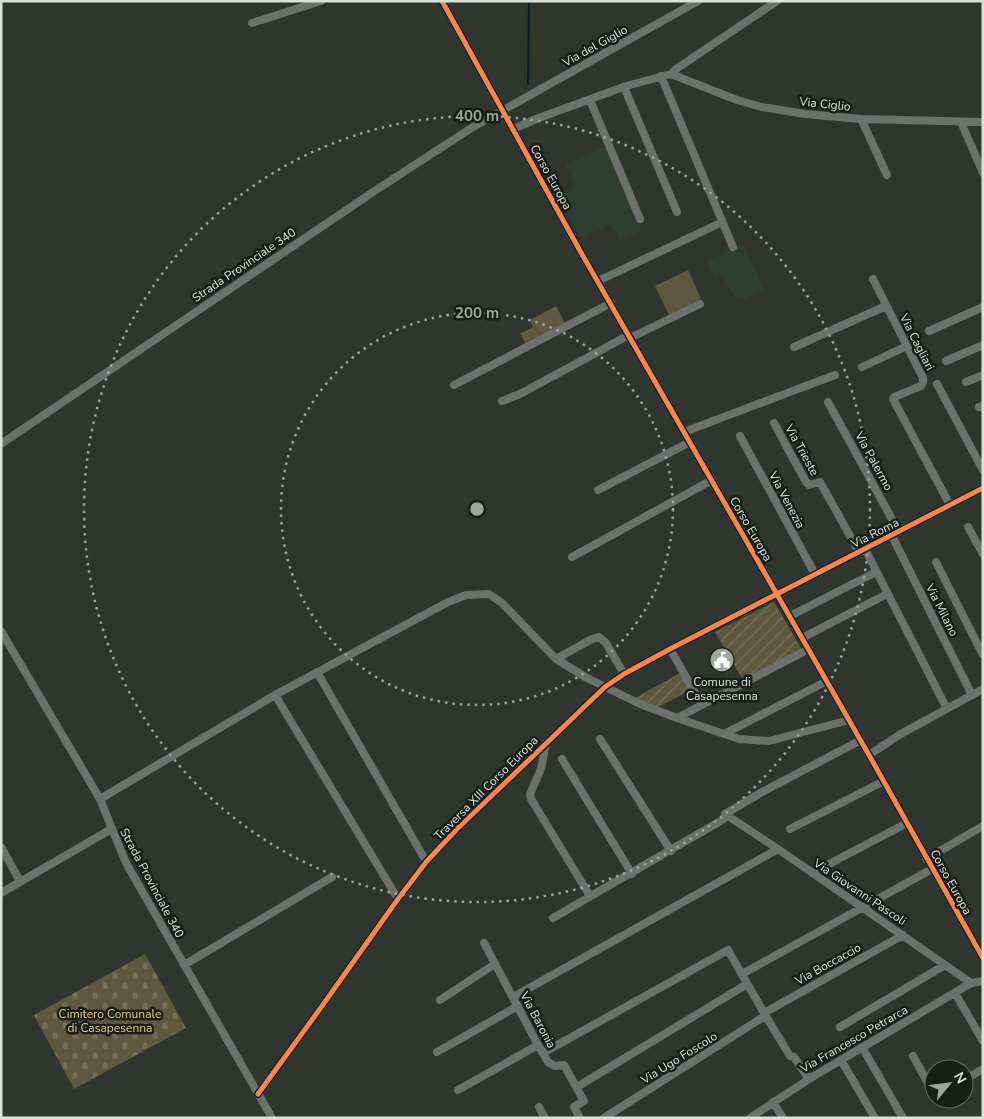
<svg xmlns="http://www.w3.org/2000/svg" width="984" height="1119" viewBox="0 0 984 1119" font-family="'Nunito Sans',sans-serif">
  <style>
    .built { fill: #2e3e32 }
    .grass { fill: #60583e }
    .cemetery { fill: url(#cemetery-stones) }
    .garden { fill: url(#garden-furrows) }
    .lines { fill: none; stroke-linecap: round; stroke-linejoin: round }
    .stream { stroke: #071f23; stroke-width: 2 }
    .minor { stroke: #6e7070; stroke-width: 8 }
    .cycleway-casing { stroke: #191e1a; stroke-width: 8 }
    .cycleway { stroke: #f5874c; stroke-width: 5 }
    .ring { fill: none; stroke: #9fa5a0; stroke-width: 2.5; stroke-dasharray: 2.5 5 }
    .labels { text-anchor: middle; dominant-baseline: central; stroke-width: 5; stroke-linejoin: round; paint-order: stroke }
    .street-label { font-size: 12px; fill: #dbe2dc; stroke: #191e1a }
    .poi-label { font-size: 12px; fill: #dbe2dc; stroke: #191e1a }
    .park-label { font-size: 12px; fill: #e3ca8c; stroke: #191e1a }
    .centre { fill: #9fa5a0; stroke: #191e1a; stroke-width: 2.5 }
    .ring-label { font-size: 15px; text-anchor: middle; font-weight: bold; fill: #9fa5a0; stroke: #191e1a; stroke-width: 5; stroke-linejoin: round; paint-order: stroke }
  </style>
  <defs>
    <pattern id="cemetery-stones" width="16" height="16" patternUnits="userSpaceOnUse" patternTransform="scale(1.25)"><rect width="16" height="16" fill="#60583e"/><path d="M2 7V4a2 2 0 0 1 4 0v3zM10 15v-3a2 2 0 0 1 4 0v3z" fill="#767059"/></pattern>
    <pattern id="garden-furrows" width="10" height="10" patternUnits="userSpaceOnUse" patternTransform="scale(1.25)"><rect width="10" height="10" fill="#60583e"/><path d="M-1 1l2-2M0 10L10 0M9 11l2-2" fill="none" stroke="#767059"/></pattern>
  </defs>
  <rect width="100%" height="100%" fill="#303530"/>
  <path class="built" d="M605,146L642,231L621,241L615,229H613L611,225L581,238L556,195L575,186L565,165Z
    M743,244L764,290L744,299L743,297L737,300L722,275L715,279L706,261Z"/>
  <path class="grass" d="M688,270L701,299L669,315L655,286Z
    M556,306L565,323L526,344L520,334L533,327L530,320Z"/>
  <path class="cemetery" d="M145,954L186,1028L74,1089L34,1015Z"/>
  <path class="garden" d="M774,602L802,650L743,680L715,632Z
    M680,673L690,690L657,708L635,698Z"/>
  <g class="lines">
    <path class="stream" d="M528,84L529,1"/>
    <path class="minor" d="M442,1L579,249L869,755L983,958
      M252,23L321,1
      M671,74L676,69L777,1
      M661,76L733,247
      M624,87L677,212
      M590,100L640,219
      M861,119L887,175
      M961,122L983,173
      M513,129L536,119L626,86L671,74L737,100L762,107L805,114L861,119L983,122
      M873,279L923,378V382L921,386L894,397L893,399L950,505
      M598,281L716,225
      M929,331L983,307
      M630,338L700,304
      M794,347L886,306
      M946,361L983,345
      M862,367L907,346
      M966,382L983,375
      M937,384L983,470
      M454,385L611,303
      M502,401L520,394L629,335
      M828,402L899,532
      M979,407L983,406
      M774,423L806,482L809,485L820,482L859,552
      M684,432L835,375
      M740,436L815,574
      M1,444L373,192L473,127L698,1
      M598,490L690,442
      M968,527L983,554
      M892,536L972,695
      M865,549L947,709
      M572,557L712,480
      M936,562L983,655
      M790,616L876,572
      M1,631L100,799L126,863L272,1118
      M802,638L887,594
      M670,649L702,705
      M556,659L592,639L599,637L606,643L624,674
      M317,672L423,856L427,861
      M275,695L398,899
      M677,718L809,649
      M724,734L827,681
      M600,739L671,851
      M546,743L541,769L530,794L531,799L590,896
      M869,755L899,735L983,689
      M562,759L632,874
      M100,799L275,695L448,602L466,595L489,594L502,603L556,659L587,678L640,704L677,718L739,739L769,741L849,720
      M725,814L778,849L971,983L983,981
      M790,829L884,781
      M1,847L20,881
      M926,859L983,826
      M812,873L907,823
      M1,893L108,831L110,828
      M553,918L724,819L725,814L764,791L861,740
      M484,943L538,1045L548,1062L555,1066L564,1065L584,1101L574,1107L580,1118
      M184,965L332,877
      M742,974L932,869
      M955,993L983,1041
      M513,997L778,849
      M440,1000L495,964
      M764,1013L903,935
      M840,1027L945,965
      M862,1047L903,1118
      M437,1052L518,1006
      M543,1053L728,950L764,1013L790,1056L794,1057L809,1079
      M913,1056L934,1094
      M841,1060L875,1118
      M964,1080L983,1069
      M577,1087L747,984
      M458,1090L538,1045
      M258,1094L317,1013L398,899L427,861L457,829L605,687L624,674L670,649L983,488
      M773,1102L783,1118
      M539,1107L545,1118
      M604,1118L765,1016
      M750,1118L809,1079L971,983"/>
    <defs>
      <path id="cycleway" d="M442,1L579,249L869,755L983,958
        M258,1094L317,1013L398,899L427,861L457,829L605,687L624,674L670,649L983,488"/>
    </defs>
    <use href="#cycleway" class="cycleway-casing"/>
    <use href="#cycleway" class="cycleway"/>
  </g>
  <g class="ring">
    <circle cx="477" cy="509" r="196"/>
    <circle cx="477" cy="509" r="393"/>
  </g>
  <defs>
    <symbol id="civic-disc" viewBox="-11 -11 22 22"><circle r="9.5" fill="#9fa5a0" stroke="#191e1a"/><path d="M-.6-6.5H3V-4.5H.6V-3L4-1V1h2V6H-6V1h2V-1L-.6-3ZM-1.2 2.5V6h2.4V2.5Z" fill="#fff"/></symbol>
  </defs>
  <g fill-rule="evenodd">
    <use href="#civic-disc" x="708" y="646" width="28" height="28"/>
  </g>
  <g class="labels">
    <g class="street-label">
      <text transform="translate(595 46) rotate(-29)">Via del Giglio</text>
      <text transform="translate(825 104) rotate(6)">Via Ciglio</text>
      <text transform="translate(551 177) rotate(61)">Corso Europa</text>
      <text transform="translate(244 265) rotate(-34)">Strada Provinciale 340</text>
      <text transform="translate(917 342) rotate(63)">Via Cagliari</text>
      <text transform="translate(802 450) rotate(61)">Via Trieste</text>
      <text transform="translate(874 461) rotate(61)">Via Palermo</text>
      <text transform="translate(787 500) rotate(62)">Via Venezia</text>
      <text transform="translate(751 529) rotate(60)">Corso Europa</text>
      <text transform="translate(875 533) rotate(-27)">Via Roma</text>
      <text transform="translate(942 610) rotate(63)">Via Milano</text>
      <text transform="translate(486 788) rotate(-45)">Traversa XIII Corso Europa</text>
      <text transform="translate(951 882) rotate(61)">Corso Europa</text>
      <text transform="translate(152 883) rotate(62)">Strada Provinciale 340</text>
      <text transform="translate(860 892) rotate(34)">Via Giovanni Pascoli</text>
      <text transform="translate(828 964) rotate(-29)">Via Boccaccio</text>
      <text transform="translate(538 1020) rotate(62)">Via Baronia</text>
      <text transform="translate(854 1039) rotate(-30)">Via Francesco Petrarca</text>
      <text transform="translate(679 1058) rotate(-32)">Via Ugo Foscolo</text>
    </g>
    <g class="poi-label">
      <text x="722" y="682">Comune di<tspan x="722" dy="14">Casapesenna</tspan></text>
    </g>
    <g class="park-label">
      <text x="110" y="1014">Cimitero Comunale<tspan x="110" dy="14">di Casapesenna</tspan></text>
    </g>
  </g>
  <circle cx="477" cy="509" r="8" class="centre"/>
  <g class="ring-label">
    <text x="477" y="121">400 m</text>
    <text x="477" y="318">200 m</text>
  </g>
  <rect width="984" height="1119" fill="none" stroke="#dbe2dc" stroke-width="5"/>
  <g transform="translate(949 1084) rotate(61)"><circle r="24" fill="#191e1a" stroke="#676c68"/>
  <path d="M0-4L9 19L0 12L-9 19Z" fill="#9fa5a0"/>
  <text y="-8" font-size="14" font-weight="bold" text-anchor="middle" fill="#dbe2dc">N</text>
  </g>
</svg>
